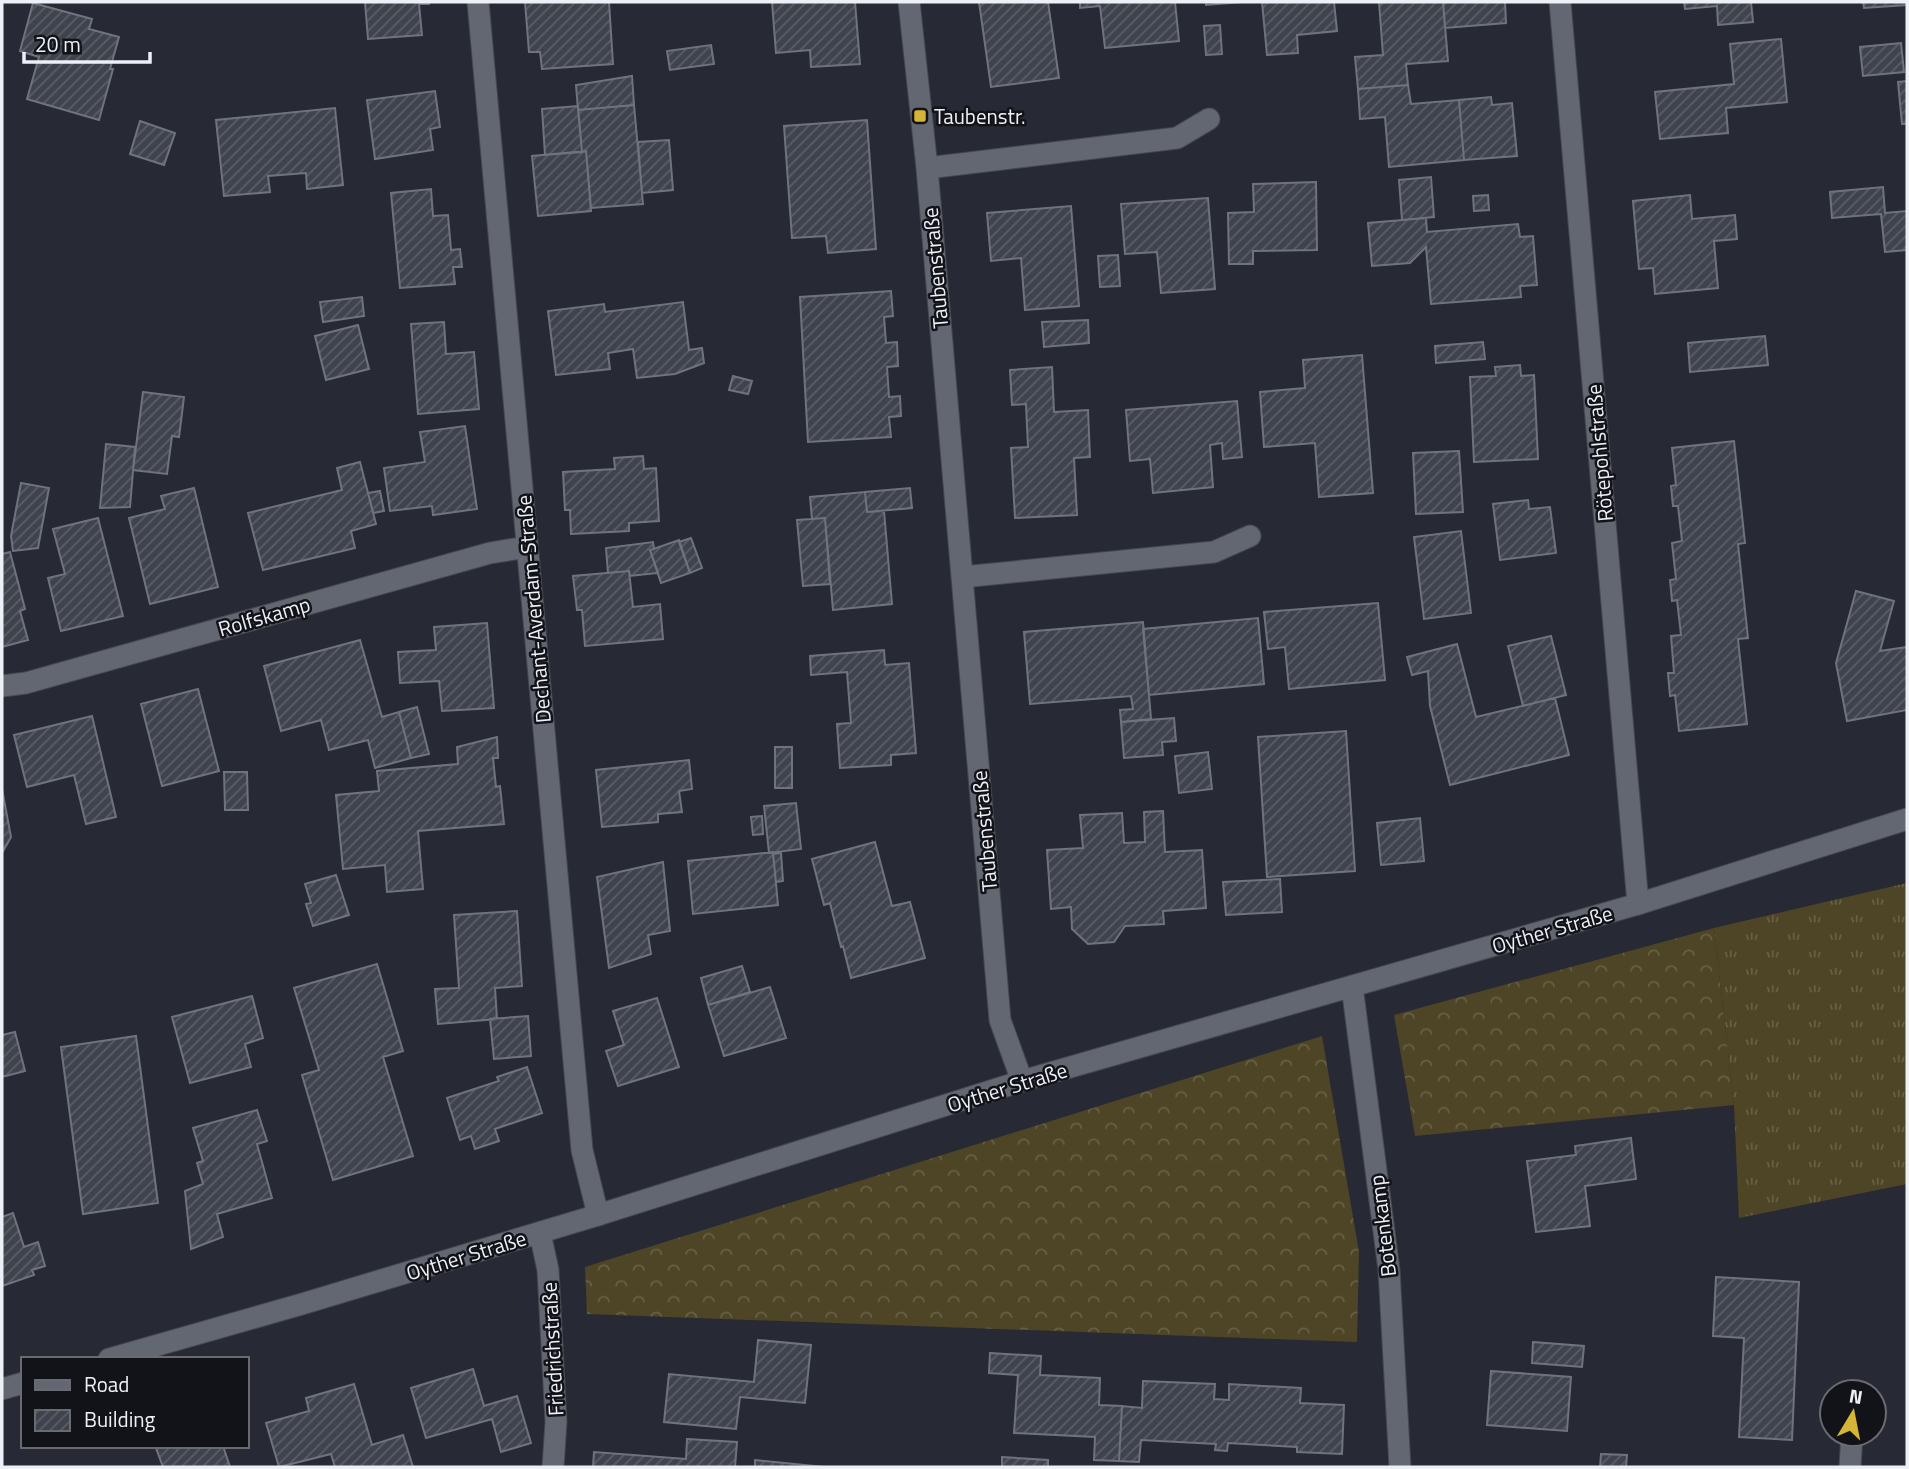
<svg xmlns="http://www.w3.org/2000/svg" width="1909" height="1469" viewBox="0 0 1909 1469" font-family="'Titillium Web',sans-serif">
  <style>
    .grass { fill: url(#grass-tufts) }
    .forest { fill: url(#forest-crowns) }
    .building { fill: url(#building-hatch); stroke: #6f737f; stroke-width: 2 }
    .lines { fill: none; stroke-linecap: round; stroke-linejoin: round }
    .street-casing { stroke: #454851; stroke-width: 23 }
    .secondary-casing { stroke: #454851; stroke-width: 23 }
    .street { stroke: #636772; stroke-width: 21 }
    .secondary { stroke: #636772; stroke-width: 21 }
    .poi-dot { fill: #d5b535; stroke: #121318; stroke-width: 2.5 }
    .labels { text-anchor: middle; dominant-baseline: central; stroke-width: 5; stroke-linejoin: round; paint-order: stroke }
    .poi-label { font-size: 21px; fill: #eef0f7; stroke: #121318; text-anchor: start }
    .street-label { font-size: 21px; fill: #eef0f7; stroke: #121318 }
  </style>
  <defs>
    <pattern id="grass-tufts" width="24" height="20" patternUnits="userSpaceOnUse" patternTransform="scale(1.75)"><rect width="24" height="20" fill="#4d4525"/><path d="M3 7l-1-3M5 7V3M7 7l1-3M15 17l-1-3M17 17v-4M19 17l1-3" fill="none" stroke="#676045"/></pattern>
    <pattern id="forest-crowns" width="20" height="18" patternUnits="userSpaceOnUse" patternTransform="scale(1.75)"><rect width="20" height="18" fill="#4d4525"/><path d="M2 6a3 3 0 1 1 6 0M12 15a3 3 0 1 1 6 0" fill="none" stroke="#676045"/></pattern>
    <pattern id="building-hatch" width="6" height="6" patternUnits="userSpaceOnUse" patternTransform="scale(1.75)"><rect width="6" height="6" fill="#3f434d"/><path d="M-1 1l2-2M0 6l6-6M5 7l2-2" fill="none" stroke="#5b5e67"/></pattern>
  </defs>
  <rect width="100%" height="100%" fill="#272a34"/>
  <path class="grass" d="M1907,883V1184L1739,1218L1734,1105L1714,928Z"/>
  <path class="forest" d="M1714,928L1734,1105L1415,1136L1394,1015Z
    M1322,1036L1359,1252L1357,1342L587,1314L585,1267Z"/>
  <path class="building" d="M365,2H429V4H419L422,35L368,39Z
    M525,2H609L613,64L542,69L540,52H529Z
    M772,2H855L860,64L811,67L810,50L776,53Z
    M979,2H1048L1059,78L991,87Z
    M1080,2H1175L1179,41L1105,48L1100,6L1080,8Z
    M1206,2H1243L1206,5Z
    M1262,2H1334L1337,31L1297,35L1298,53L1267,55Z
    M1379,2H1443L1448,61L1406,64L1408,85L1358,89L1355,57L1383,55Z
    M1443,2H1505L1506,23L1445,28Z
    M1684,2H1751L1753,22L1718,25L1717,6L1685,9Z
    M1863,2H1907V5L1864,8Z
    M33,3L92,19L89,29L119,37L110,69H113L99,120L27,99L39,57L20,51Z
    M1220,25L1222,54L1206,55L1204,26Z
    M1781,39L1787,102L1726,108L1728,133L1660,139L1655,92L1734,84L1730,44Z
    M1901,43L1904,72L1863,76L1860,47Z
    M711,45L714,64L670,70L667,51Z
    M632,76L634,105L578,110L576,85Z
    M1907,81V124H1902L1898,82Z
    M1408,85L1411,104L1459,100L1464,160L1389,167L1385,117L1360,119L1358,89Z
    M435,91L440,127L430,129L433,150L375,159L367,100Z
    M1491,97L1492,105L1512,103L1517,156L1464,160L1459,100Z
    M634,105L643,204L591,208L586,151L582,152L578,110Z
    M578,106L582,152L545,155L542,109Z
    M335,108L343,185L307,189L306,173L268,176L270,192L224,196L216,120Z
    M867,120L876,249L828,253L826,236L792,238L784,126Z
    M140,121L175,133L164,165L130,154Z
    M669,140L673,190L642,193L638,142Z
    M586,151L591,211L538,216L532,156Z
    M1431,177L1434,217L1402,220L1399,180Z
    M1316,182L1317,250L1253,251V264H1229L1228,213L1254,212L1253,184Z
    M1883,187L1885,213L1907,211V250L1885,252L1881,214L1832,218L1830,192Z
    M431,189L433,216L448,215L451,250L460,249L462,267H453L455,284L400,288L391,193Z
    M1488,195L1489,210L1474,211L1473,196Z
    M1690,195L1692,219L1735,215L1737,239L1714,241L1718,288L1655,294L1653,268L1639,269L1633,201Z
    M1208,198L1215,289L1161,293L1157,252L1125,254L1121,204Z
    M1071,206L1079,306L1025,310L1021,258L991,261L987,213Z
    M1426,218L1427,232L1518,224L1520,237L1533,236L1537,285L1520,286L1521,297L1431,304L1426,247L1410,263L1372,266L1368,223Z
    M1118,255L1120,286L1100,287L1098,256Z
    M891,291L893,316L884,317L886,343L897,342L898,366L887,367L889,397L900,396L901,416L889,417L891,437L808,442L800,297Z
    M362,297L364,316L323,322L320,302Z
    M683,302L689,350L702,348L704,363L675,374L637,378L633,349L608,353L610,369L556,375L548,311L604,304L605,312Z
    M1088,320L1089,343L1044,347L1042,322Z
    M444,322L446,354L474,352L479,409L418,414L411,324Z
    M358,325L369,369L326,380L315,336Z
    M1765,336L1768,365L1690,372L1688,343Z
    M1483,342L1485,359L1436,363L1435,346Z
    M1362,355L1373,493L1319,497L1315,443L1264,447L1260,392L1305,388L1303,360Z
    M1520,365L1521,376L1534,375L1538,459L1474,462L1470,377L1496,376L1495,367Z
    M1052,367L1054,412L1088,410L1090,457L1074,458L1077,515L1015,518L1011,448L1028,447L1026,404L1012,405L1010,370Z
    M733,376L752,381L748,394L729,390Z
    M143,392L184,397L179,437L172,436L167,474L133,470Z
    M1237,401L1242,457L1223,459L1222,443L1210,445L1213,487L1153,493L1150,459L1130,461L1126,410Z
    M465,426L477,509L433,515L432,506L390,511L384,468L425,462L420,432Z
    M1734,441L1745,543L1738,544L1748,638L1738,639L1747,724L1679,731L1675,695L1670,696L1668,673H1674L1671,636L1681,635L1677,600L1672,601L1670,580L1676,579L1672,543L1682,541L1678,506H1673L1671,486L1676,485L1672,448Z
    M106,444L135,447L130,507L100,508Z
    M1459,451L1463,512L1416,514L1413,453Z
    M643,456L644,469L656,468L659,521L629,523V531L571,534L570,510H565L563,472L615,469L614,458Z
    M360,462L376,524L351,531L355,548L263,570L248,513L342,490L337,468Z
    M21,483L49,488L38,548L13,551L11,536Z
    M194,488L218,587L150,604L129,518L165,509L161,496Z
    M910,488L912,508L867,512L865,492Z
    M380,491L384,511L373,513L368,493Z
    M865,492L867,512L884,511L892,604L833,610L825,518L812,519L810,497Z
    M1528,500L1529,509L1550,507L1556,553L1500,560L1493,504Z
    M98,518L123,616L61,631L48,578L65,574L53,529Z
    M825,518L830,584L803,586L797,520Z
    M1461,531L1471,613L1424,619L1414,537Z
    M691,538L702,568L690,573L679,542Z
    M679,540L690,573L661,583L650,550Z
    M653,542L654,549L650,550L658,573L630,576L629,571L608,573L606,548Z
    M10,552L25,609L20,611L28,640L2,647V554Z
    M629,571L633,607L660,604L663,639L585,646L582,610H577L573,576Z
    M1856,591L1894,601L1880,651L1907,647V710L1847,721L1836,663Z
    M1378,603L1385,680L1289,689L1285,647L1268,649L1264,612Z
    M1258,618L1264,684L1149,695L1143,629Z
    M1143,622L1151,719L1121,722L1120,710L1133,709L1131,696L1030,704L1024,632Z
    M487,623L494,708L442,711L439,681L400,683L398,652L436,650L434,627Z
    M1551,636L1566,695L1523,706L1508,646Z
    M360,640L382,717L399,712L411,758L375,768L368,740L329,750L321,720L281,731L264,666Z
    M1457,644L1476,717L1555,698L1569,755L1450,785L1430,706L1428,671L1412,675L1407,657Z
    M884,650L885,665L909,663L916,753L891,755V765L840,768L837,724L851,723L847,672L811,675L810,656Z
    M198,689L219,771L162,786L141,704Z
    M417,707L429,754L411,758L399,712Z
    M92,716L116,817L86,824L74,775L27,787L14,735Z
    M1174,718L1176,741L1162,742L1163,755L1124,758L1121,722Z
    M1346,731L1355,871L1267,877L1258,737Z
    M497,737L498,758H493L496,787L500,786L504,824L418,831L423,889L387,892L385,865L343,869L336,795L379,791L377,771L458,764L457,747Z
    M775,747H792V788H775Z
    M1208,752L1212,789L1179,793L1175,756Z
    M689,760L692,789L679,791L682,812L658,814V822L602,827L596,770Z
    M224,772H247L248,810H225Z
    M2,789L11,837L2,853Z
    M796,803L801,849L769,853L764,806Z
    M1163,811L1165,852L1202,850L1206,908L1163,911L1164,924L1125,926L1114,942L1088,944L1072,929L1071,907L1051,909L1047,850L1083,848L1080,815L1122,813L1124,843L1145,842L1144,812Z
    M762,816L763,834L753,835L751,817Z
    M1420,818L1424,861L1381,865L1377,823Z
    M875,842L892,906L910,902L925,958L851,978L843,946L841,947L830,903L824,905L812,859Z
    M773,852L778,905L693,914L688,861Z
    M781,853L783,881L776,882L773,854Z
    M663,862L670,931L648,935L651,954L609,968L597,877Z
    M336,875L349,915L313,926L306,904L311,903L305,884Z
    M1280,879L1282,912L1226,915L1223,882Z
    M517,911L522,986L495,988L497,1019L438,1024L435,989L459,988L454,915Z
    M377,964L403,1051L383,1057L413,1156L333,1180L302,1075L319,1070L294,988Z
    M742,966L750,992L708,1005L701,978Z
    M770,987L786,1038L724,1056L708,1005Z
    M252,996L263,1038L245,1044L251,1067L190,1083L172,1017Z
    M657,998L679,1067L618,1086L606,1051L624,1045L613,1011Z
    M528,1016L531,1056L494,1059L490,1019Z
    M15,1032L25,1071L2,1077V1035Z
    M136,1036L158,1203L83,1214L61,1047Z
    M527,1067L542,1113L495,1129L499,1141L475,1149L471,1136L460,1140L447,1098L499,1081L497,1077Z
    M257,1110L267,1141L257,1144L272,1198L217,1214L223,1237L191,1249L185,1191L203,1184L197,1163L203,1161L193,1128Z
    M1631,1138L1636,1179L1585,1186L1590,1226L1536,1232L1527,1161L1576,1155L1575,1146Z
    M13,1213L24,1247L38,1242L45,1266L32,1270L34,1275L2,1286V1217Z
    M1716,1277L1799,1282L1792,1440L1739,1437L1744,1338L1713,1336Z
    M758,1340L811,1345L805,1403L740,1397L736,1429L664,1422L669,1374L754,1382Z
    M1533,1342L1584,1346L1582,1367L1532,1363Z
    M990,1353L1041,1356L1040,1375L1100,1378L1099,1405L1122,1406L1119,1461L1094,1460L1095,1437L1014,1433L1018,1375L989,1373Z
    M473,1369L484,1406L517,1396L531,1443L501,1452L492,1419L426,1438L411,1388Z
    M1491,1371L1571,1377L1567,1431L1487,1425Z
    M1143,1381L1215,1384L1214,1399L1229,1400V1384L1301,1388L1300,1403L1344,1405L1342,1454L1297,1452V1447L1228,1443L1227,1451L1215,1450L1216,1444L1141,1440L1139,1462L1119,1461L1122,1406L1142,1408Z
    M354,1384L372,1445L403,1435L413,1467H335L331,1454L279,1467L266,1423L309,1411L306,1398Z
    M687,1439L737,1442L735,1467H593L594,1452L686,1459Z
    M160,1446H223L230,1467H163L156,1448Z
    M1601,1454L1627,1455L1626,1467H1600Z
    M1002,1457L1048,1460V1467H1002Z
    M755,1460L825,1467H755Z"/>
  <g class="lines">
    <defs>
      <path id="street" d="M478,2L582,1150L598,1215
        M909,2L927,168L1000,1020L1022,1081
        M1560,2L1638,904
        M927,168L1177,138L1209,119
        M962,577L1214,552L1250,536
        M2,686L26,683L490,553L527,547
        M540,1233L548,1270L556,1422L553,1467
        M1850,1467L1852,1434"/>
      <path id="secondary" d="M1352,986L1389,1270L1400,1467
        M109,1359L302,1304L598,1215L1022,1081L1638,904L1907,819
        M2,1389L23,1383"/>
    </defs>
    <use href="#street" class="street-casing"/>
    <use href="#secondary" class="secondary-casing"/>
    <use href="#street" class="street"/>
    <use href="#secondary" class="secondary"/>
  </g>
  <rect class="poi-dot" x="913" y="109" width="14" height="14" rx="3.5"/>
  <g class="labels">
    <g class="poi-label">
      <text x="934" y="116">Taubenstr.</text>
    </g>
    <g class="street-label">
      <text transform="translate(935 268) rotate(-95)">Taubenstraße</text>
      <text transform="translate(1599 453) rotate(-95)">Rötepohlstraße</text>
      <text transform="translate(533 609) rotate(-95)">Dechant-Averdam-Straße</text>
      <text transform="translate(264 616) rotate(-16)">Rolfskamp</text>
      <text transform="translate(984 831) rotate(-95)">Taubenstraße</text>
      <text transform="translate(1552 929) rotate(-16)">Oyther Straße</text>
      <text transform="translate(1007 1087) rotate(-17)">Oyther Straße</text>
      <text transform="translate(1382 1226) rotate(-97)">Botenkamp</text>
      <text transform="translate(466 1255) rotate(-17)">Oyther Straße</text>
      <text transform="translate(552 1349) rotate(-93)">Friedrichstraße</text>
    </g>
  </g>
  <rect width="1909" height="1469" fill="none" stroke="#eef0f7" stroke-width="7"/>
  <rect x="21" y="1357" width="228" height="91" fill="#121318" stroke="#6a6b71" stroke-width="2"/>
  <rect x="35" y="1380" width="35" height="10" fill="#636772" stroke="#6a6b71" stroke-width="2"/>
  <text x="84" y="1392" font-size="21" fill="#eef0f7">Road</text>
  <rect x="35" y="1410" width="35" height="21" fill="url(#building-hatch)" stroke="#6a6b71" stroke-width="2"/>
  <text x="84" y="1427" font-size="21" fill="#eef0f7">Building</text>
  <g transform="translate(1853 1413) rotate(10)"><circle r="33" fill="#121318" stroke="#6a6b71" stroke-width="2"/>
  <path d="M0-5L12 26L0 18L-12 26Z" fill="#d5b535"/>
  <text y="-10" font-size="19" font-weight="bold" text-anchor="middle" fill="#eef0f7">N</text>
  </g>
  <path d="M24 52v10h126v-10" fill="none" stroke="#eef0f7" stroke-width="3.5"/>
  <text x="35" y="52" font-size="21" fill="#eef0f7" stroke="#121318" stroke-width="5" paint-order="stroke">20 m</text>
</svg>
